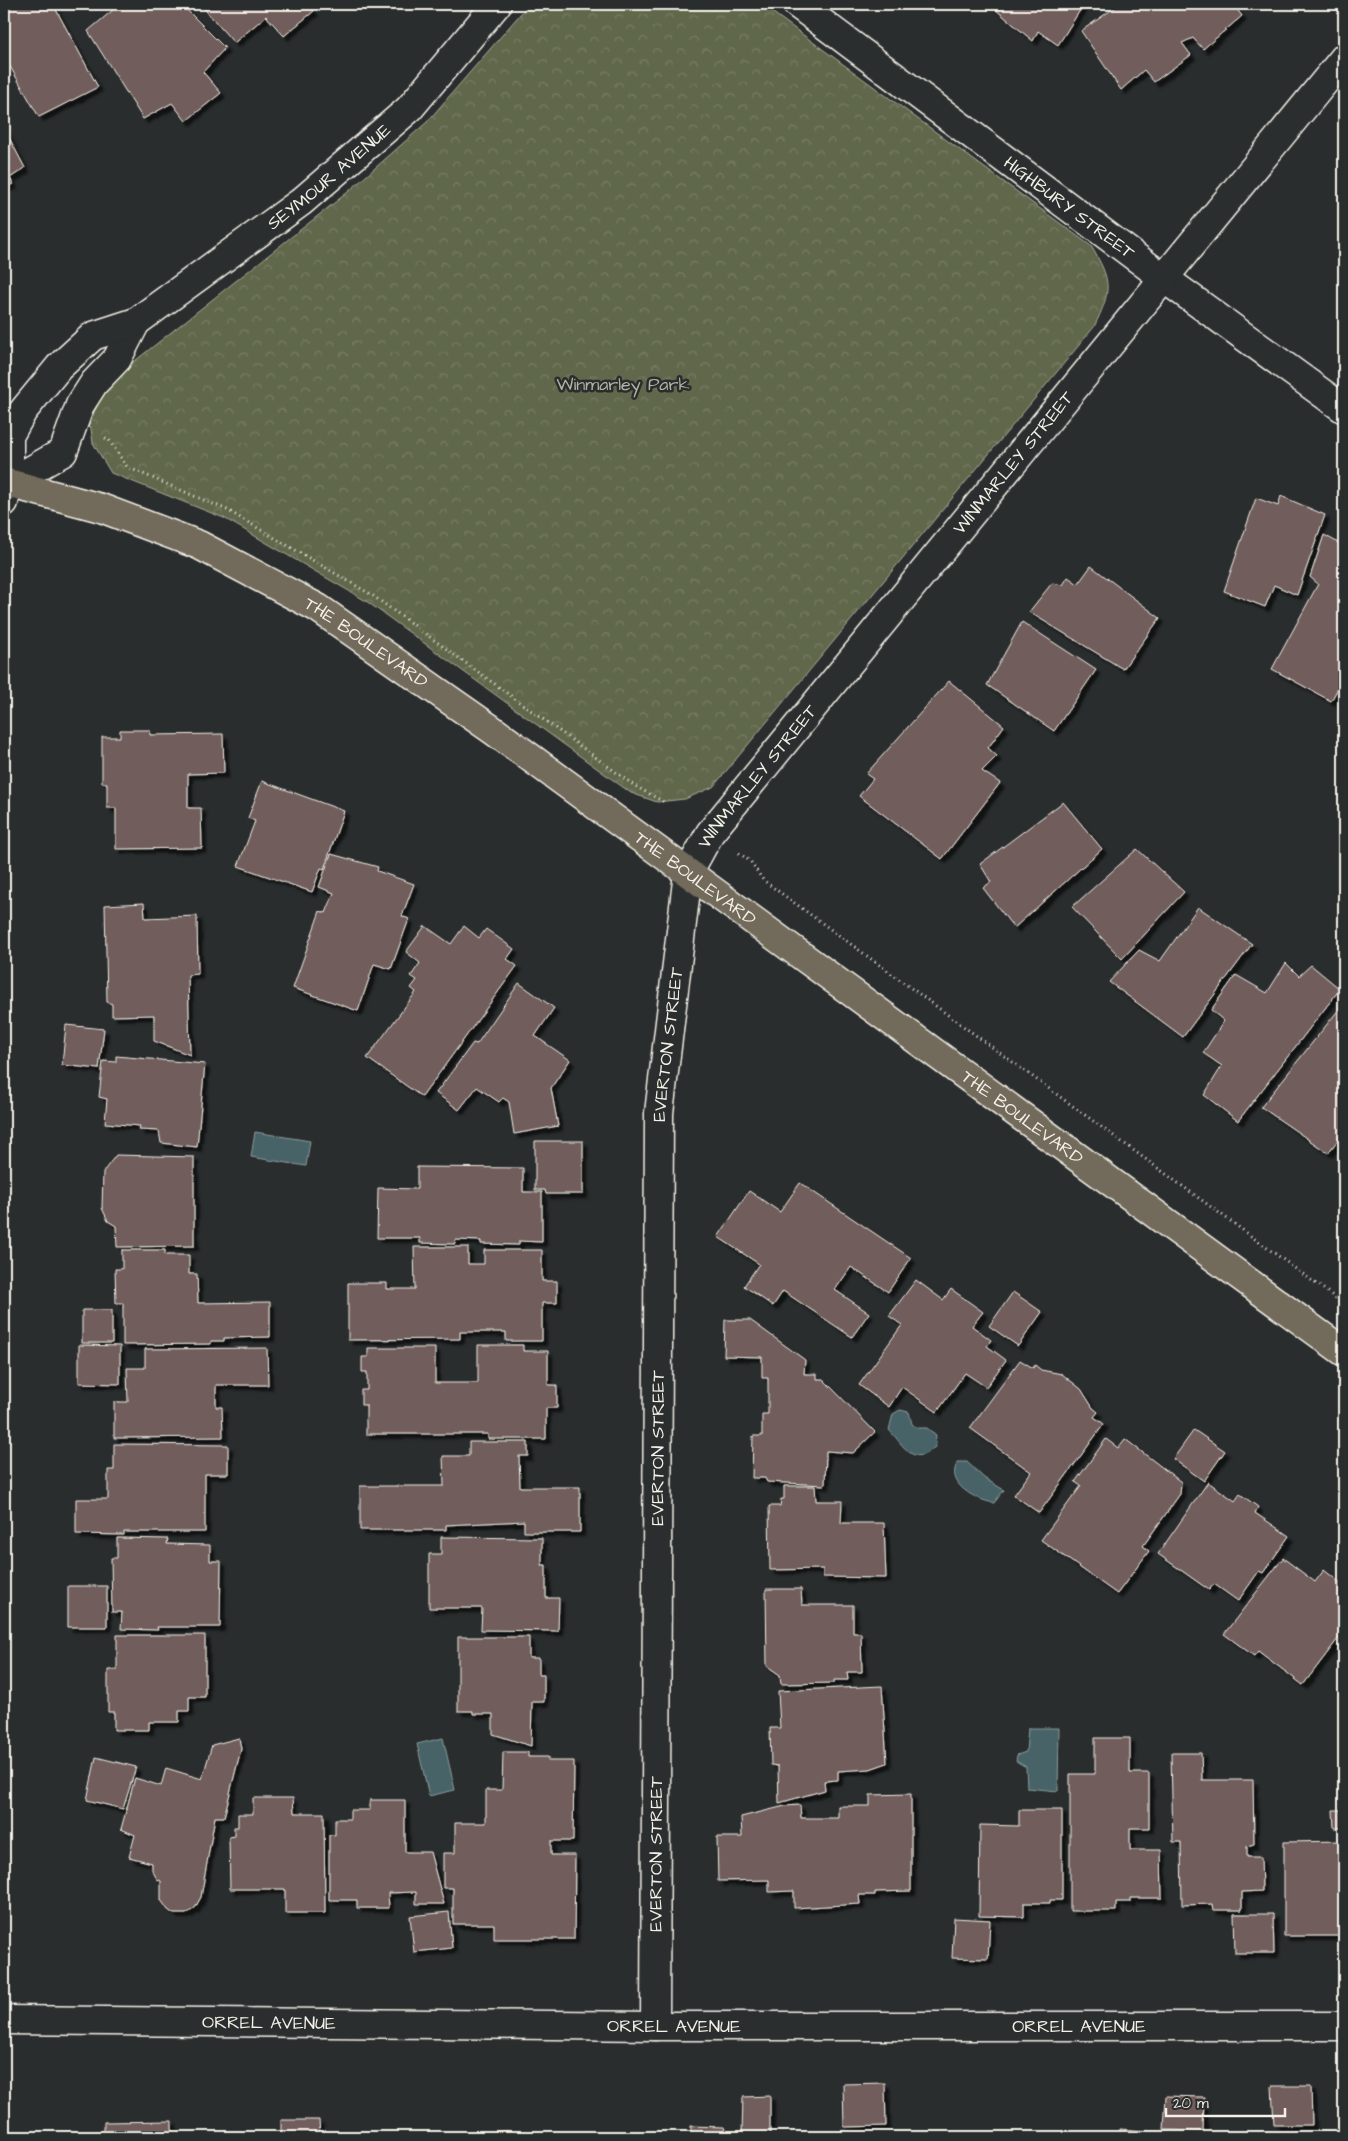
<svg xmlns="http://www.w3.org/2000/svg" width="1348" height="2141" viewBox="0 0 1348 2141" font-family="'Architects Daughter',sans-serif">
  <style>
    .forest { fill: url(#forest-crowns); stroke: #aaac9a }
    .water { fill: #466467; stroke: #8c9c9b }
    .building { fill: #705d5c; stroke: #f4f1e8; filter: url(#shadow) }
    .lines { fill: none; stroke-linecap: round; stroke-linejoin: round }
    .street-casing { stroke: #f4f1e8; stroke-width: 31 }
    .primary-casing { stroke: #f4f1e8; stroke-width: 31 }
    .path { stroke: #f4f1e8; stroke-width: 3; stroke-dasharray: 1 4; stroke-linecap: butt }
    .street { stroke: #2a2d2e; stroke-width: 28 }
    .primary { stroke: #726b5a; stroke-width: 28 }
    .labels { text-anchor: middle; dominant-baseline: central; stroke-width: 5; stroke-linejoin: round; paint-order: stroke }
    .street-label { font-size: 18px; fill: #f4f1e8; stroke: #2a2d2e }
    .park-label { font-size: 18px; fill: #b2b3a2; stroke: #2a2d2e }
  </style>
  <defs>
    <pattern id="forest-crowns" width="20" height="18" patternUnits="userSpaceOnUse" patternTransform="scale(1.25)"><rect width="20" height="18" fill="#61674c"/><path d="M2 6a3 3 0 1 1 6 0M12 15a3 3 0 1 1 6 0" fill="none" stroke="#787d66"/></pattern>
    <filter id="shadow"><feDropShadow dx="4.5" dy="4.5" stdDeviation="1" flood-color="#0009"/></filter>
  </defs>
  <rect width="100%" height="100%" fill="#2a2d2e"/>
  <filter id="ink" filterUnits="userSpaceOnUse"><feTurbulence type="fractalNoise" baseFrequency=".02" numOctaves="2"/><feDisplacementMap in="SourceGraphic" scale="10" xChannelSelector="R" yChannelSelector="G"/><feConvolveMatrix kernelMatrix="1 2 1 2 8 2 1 2 1" color-interpolation-filters="sRGB"/></filter>
  <g filter="url(#ink)">
    <path class="forest" d="M529,4H761L1091,246C1112,281 1112,290 1094,327L713,787L685,799L657,802L631,793L366,601L224,518L111,473L93,443L90,422L102,394L126,368L348,192L427,122Z"/>
    <path class="water" d="M255,1132L310,1141L306,1166L251,1157Z
      M900,1410L909,1412L912,1424L917,1428H927L936,1435L935,1447C912,1468 905,1446 889,1430L893,1414Z
      M958,1462H967L984,1478L1004,1490L994,1503C976,1500 944,1484 958,1462Z
      M1028,1728H1059L1058,1791L1027,1788L1026,1767L1016,1761L1017,1755L1026,1752Z
      M443,1738L455,1790L429,1796L417,1744Z"/>
    <path class="building" d="M4,4H53L98,87L39,117L4,56Z
      M120,4H181L225,48L203,72L221,93L186,121L172,103L143,119L88,31Z
      M200,4H307L314,11L284,36L266,16L234,43Z
      M989,4H1084L1058,45L1038,31L1033,41Z
      M1120,4H1233L1242,16L1203,49L1193,38L1182,43L1191,55L1154,82L1144,70L1121,90L1081,31Z
      M4,128L25,168L10,178L13,184L4,188Z
      M1281,496L1325,515L1297,595L1274,585L1265,607L1224,591L1256,498L1278,506Z
      M1324,535L1344,546V677L1331,701L1272,669L1318,584L1310,577Z
      M1091,566L1160,618L1123,669L1029,612L1052,583L1063,585L1068,577L1078,584Z
      M1022,622L1096,670L1054,731L987,685Z
      M949,681L1004,726L988,748L997,756L982,771L1000,783L942,859L859,796L873,779L866,774Z
      M120,730H150V735L223,734L224,773L188,774V808H201L202,848L116,849V808H107V783H102V737H120Z
      M262,781L344,811L324,869L321,868L312,892L238,866L255,821L248,818Z
      M1063,802L1102,849L1014,928L983,888L991,882L980,864Z
      M1137,849L1184,892L1122,959L1072,907Z
      M331,854L378,867L377,871L414,884L402,916L409,919L391,969L374,964L358,1011L293,988L320,911L326,913L334,893L319,887Z
      M144,903L145,918L197,916L198,974L188,975L190,1055L154,1041V1015L112,1016V1004L107,1002L105,905Z
      M1198,907L1252,944L1183,1037L1109,982L1139,950L1160,961Z
      M425,926L451,944L464,926L479,938L486,929L514,949L507,959L517,966L422,1097L367,1058L416,992L411,988L417,980L411,976L420,963L406,952Z
      M1286,963L1299,976L1311,965L1340,989L1238,1121L1204,1095L1222,1066L1203,1053L1224,1021L1211,1010L1236,975L1267,993Z
      M519,983L554,1008L535,1036L570,1060L551,1088L558,1126L514,1134L509,1102L503,1098L499,1102L477,1087L459,1110L436,1093L473,1043L477,1044Z
      M1344,1003V1132L1328,1153L1261,1107Z
      M66,1025L104,1029L99,1069L62,1065Z
      M116,1056L205,1064L197,1147L161,1143L159,1131L139,1130L140,1126L105,1123L107,1099L99,1097L103,1061L116,1062Z
      M535,1141H583V1194H546L545,1190H535Z
      M116,1155L194,1157V1246L117,1247L116,1226L108,1221L102,1208L103,1172Z
      M417,1167L523,1168V1192H542V1242L519,1241V1245L481,1244V1241L456,1240L455,1244L420,1243V1238H377L378,1188L417,1189Z
      M800,1183L911,1258L888,1292L851,1267L835,1290L869,1313L852,1337L783,1291L773,1306L744,1286L759,1264L718,1237L749,1191L780,1212Z
      M414,1247H468V1264H484V1250H542V1281H557V1303H542V1341H506V1332H460V1339L348,1340V1283H387V1289H415Z
      M122,1250H165V1255H189V1274H197L198,1303L270,1302V1337L224,1338V1341H211V1344L123,1345V1303H116L115,1269H122Z
      M916,1280L943,1300L951,1289L983,1312L972,1326L991,1340L987,1346L1006,1360L986,1387L965,1373L937,1412L902,1387L889,1407L859,1385L902,1325L889,1316Z
      M1013,1292L1042,1312L1018,1346L989,1326Z
      M82,1310H112V1343H82Z
      M725,1320H750L805,1360L804,1374H817V1379H823L875,1432L853,1453L826,1451L825,1485L767,1482L765,1478H752L753,1436H762V1414H768V1378H762V1357L724,1356Z
      M79,1345L120,1346V1384L79,1383Z
      M478,1345H523V1351H548V1385H557V1408H546V1439H488V1434H366V1405H361V1390H367V1372H362V1357H368V1348H435V1383H478Z
      M267,1348L268,1385H216V1407H222L223,1437L114,1438V1402H128L127,1368H145V1349Z
      M1020,1360L1033,1368L1035,1365L1041,1370L1062,1374L1081,1389L1093,1408L1098,1412L1094,1417L1104,1424L1039,1513L1014,1495L1031,1472L970,1428Z
      M1194,1430L1225,1451L1204,1481L1173,1459Z
      M1106,1439L1118,1448L1125,1439L1181,1482L1180,1494L1143,1546L1149,1551L1117,1594L1041,1540L1081,1486L1075,1482Z
      M469,1442H528V1456H519L520,1487H580V1532H524V1521L446,1525V1530H360V1486H444L443,1456H469Z
      M114,1444L228,1445V1474H205V1532H124V1535L76,1534V1499H108V1470H114Z
      M1208,1482L1235,1501L1240,1494L1258,1507L1255,1513L1289,1536L1263,1573L1259,1571L1238,1601L1214,1584L1209,1590L1158,1554Z
      M784,1486H815L816,1501H842L841,1523H884L886,1578L823,1577V1569L770,1570L769,1506H780L781,1499H784Z
      M441,1537L542,1538V1565H546V1598H559L558,1631L481,1630L482,1608H429V1554H441Z
      M117,1538L168,1539L167,1544L210,1545V1561H221L220,1627H157L158,1630L121,1629L122,1612H112L111,1558H117Z
      M1283,1558L1315,1582L1324,1570L1344,1586V1631L1303,1685L1258,1651L1254,1656L1224,1634Z
      M68,1586H107V1627H68Z
      M766,1589H801L802,1605H853V1633H861L862,1672H847L848,1680H834V1683L781,1684L780,1675L767,1666Z
      M117,1635H205V1697H189V1711H179V1722H149V1730H114V1712H108V1670H117Z
      M458,1637H529V1658H539V1675H544V1702H532L531,1746L493,1734V1714H473V1711H458Z
      M882,1686L887,1763L870,1769L838,1771V1780L824,1781L825,1790L779,1803L778,1766L771,1765L770,1728H780L778,1691Z
      M239,1738L241,1749L224,1817H215L201,1897L195,1908L186,1914H174L168,1910L161,1900V1881L157,1879L152,1870V1863L129,1857L135,1835L121,1829L135,1778L161,1786L166,1768L202,1779L212,1745Z
      M1095,1738H1130V1773H1149V1828H1130V1850H1161L1162,1898H1131V1902H1116V1911H1070V1774H1095Z
      M503,1752H528V1757H548V1761H574L573,1841H551V1855H575L574,1939H494V1924H453V1888H443V1853H455V1823H486V1790H502Z
      M1171,1753H1201L1202,1780H1253L1254,1844L1247,1846V1857H1261L1262,1891L1242,1892V1910H1213L1212,1904L1182,1905L1181,1842H1173Z
      M96,1757L136,1767L123,1809L87,1800Z
      M1342,1767H1344V1828H1334L1333,1810H1342Z
      M911,1794V1891L875,1892V1895H859L860,1904L794,1908V1891L769,1892V1880L718,1881L717,1837H742L741,1817L785,1806L800,1805L801,1818H838V1806H870V1795Z
      M253,1798H293L294,1813H324L325,1913H285V1889H230L229,1837L234,1836V1827H238V1814H253Z
      M370,1800H405V1852H430L444,1904H416V1892L388,1893L389,1908H357V1900H329V1835H335V1819H350V1810H370Z
      M1019,1810H1062V1900H1050V1903H1024V1917L979,1916L980,1825L1019,1826Z
      M1344,1841V1936H1284V1842Z
      M449,1912L452,1948L414,1952L410,1916Z
      M1234,1914H1273L1274,1953H1235Z
      M954,1918L990,1920L988,1959L952,1958Z
      M885,2083L886,2126L844,2127L843,2084Z
      M1272,2086H1311L1312,2125H1274Z
      M770,2096V2137H691V2126L724,2127L726,2133H742L743,2097Z
      M1166,2096L1204,2097L1203,2131L1164,2130Z
      M281,2120H319L320,2135H343V2137H256V2135H281Z
      M172,2121V2137H239H104V2122Z
      M1120,2129L1169,2133V2137H1120Z
      M508,2131V2137H468V2133Z
      M624,2132V2137H647H580V2133Z
      M1344,2132V2137H1316V2133Z
      M432,2134V2137H396V2136Z"/>
    <g class="lines">
      <defs>
        <g id="street">
          <path id="s1" d="M797,4L1165,279L1344,409"/>
          <path d="M9,483L63,452L80,405L94,383L117,359L136,322"/>
          <path id="s2" d="M4,502L9,483V436L23,411L59,367L93,336L136,322L301,202L409,109L497,4"/>
          <path id="s3" d="M4,2020L655,2026H1344"/>
          <path id="s4" d="M655,2026L659,1113L688,873L710,833L1344,58"/>
        </g>
        <g id="primary">
          <path id="s5" d="M4,482L101,508L199,545L318,608L494,731L1344,1352"/>
        </g>
      </defs>
      <use href="#street" class="street-casing"/>
      <use href="#primary" class="primary-casing"/>
      <path class="path" d="M105,438L109,440L127,467L227,510L372,595L635,786L664,802
        M739,853L751,862L763,880L1344,1304"/>
      <use href="#street" class="street"/>
      <use href="#primary" class="primary"/>
    </g>
  </g>
  <g class="labels">
    <g class="street-label">
      <text stroke="none"><textPath href="#s2" startOffset="485">SEYMOUR AVENUE</textPath></text>
      <text stroke="none"><textPath href="#s1" startOffset="340">HIGHBURY STREET</textPath></text>
      <text stroke="none"><textPath href="#s4" startOffset="1679">WINMARLEY STREET</textPath></text>
      <text stroke="none"><textPath href="#s5" startOffset="399">THE BOULEVARD</textPath></text>
      <text stroke="none"><textPath href="#s4" startOffset="1274">WINMARLEY STREET</textPath></text>
      <text stroke="none"><textPath href="#s5" startOffset="804">THE BOULEVARD</textPath></text>
      <text stroke="none"><textPath href="#s4" startOffset="982">EVERTON STREET</textPath></text>
      <text stroke="none"><textPath href="#s5" startOffset="1209">THE BOULEVARD</textPath></text>
      <text stroke="none"><textPath href="#s4" startOffset="578">EVERTON STREET</textPath></text>
      <text stroke="none"><textPath href="#s4" startOffset="172">EVERTON STREET</textPath></text>
      <text stroke="none"><textPath href="#s3" startOffset="265">ORREL AVENUE</textPath></text>
      <text stroke="none"><textPath href="#s3" startOffset="670">ORREL AVENUE</textPath></text>
      <text stroke="none"><textPath href="#s3" startOffset="1075">ORREL AVENUE</textPath></text>
    </g>
    <g class="park-label">
      <text x="623" y="384">Winmarley Park</text>
    </g>
  </g>
  <rect width="1348" height="2141" fill="none" stroke="#2a2d2e" stroke-width="20"/>
  <rect x="10" y="10" width="1328" height="2121" fill="none" stroke="#f4f1e8" stroke-width="2" filter="url(#ink)"/>
  <path d="M1166 2108v8h119v-8" fill="none" stroke="#f4f1e8" stroke-width="2.5"/>
  <text x="1173" y="2108" font-size="15" fill="#f4f1e8" stroke="#2a2d2e" stroke-width="4" paint-order="stroke">20 m</text>
</svg>
